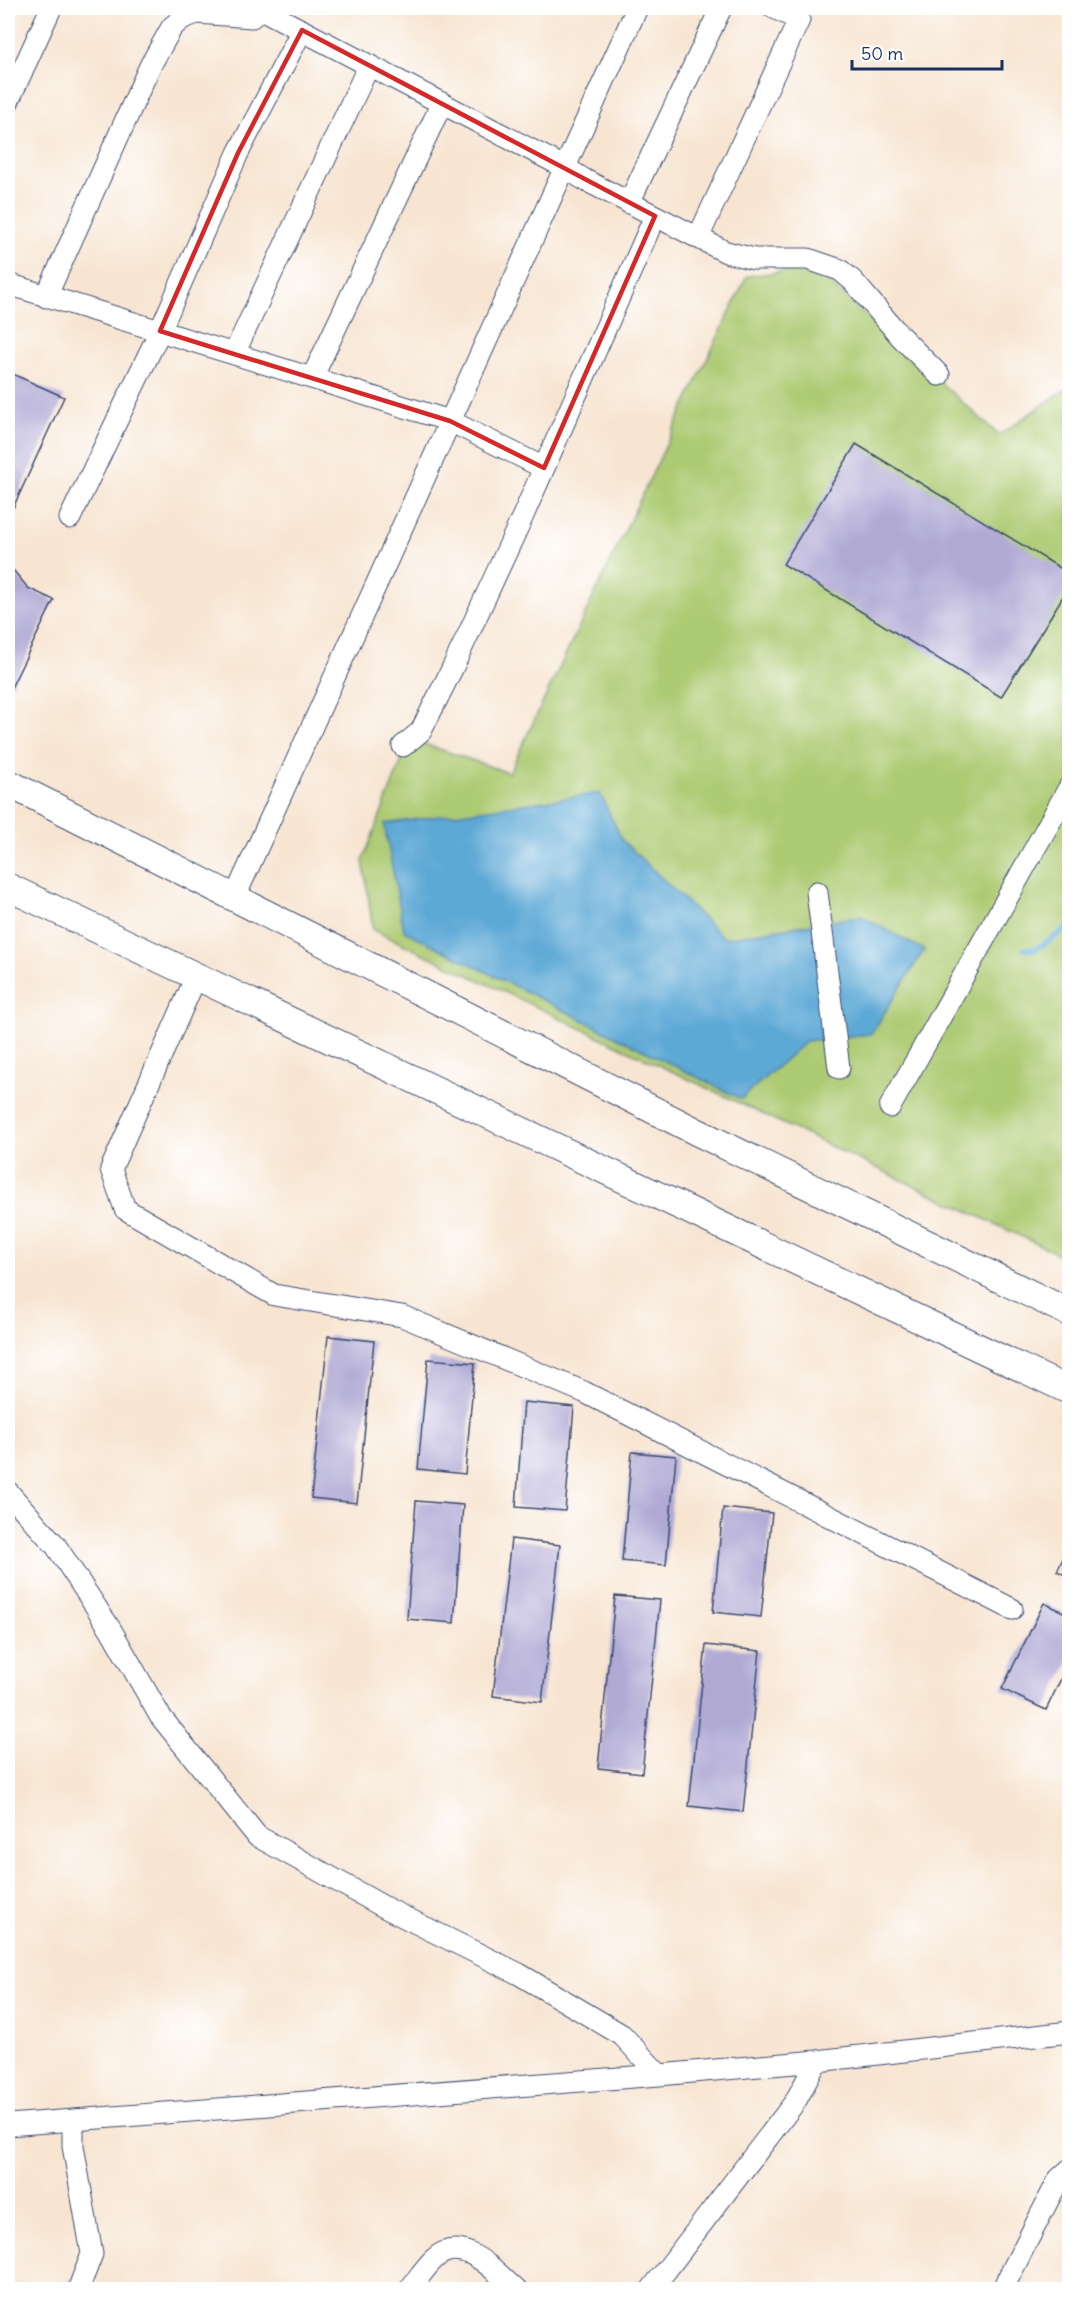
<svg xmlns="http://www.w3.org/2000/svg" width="1077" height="2297" viewBox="0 0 1077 2297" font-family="Delius,sans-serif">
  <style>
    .green { fill: #adcb73; stroke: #647d68; stroke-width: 1.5 }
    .water { fill: #5da9d6; stroke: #3c6c9a; stroke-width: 1.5 }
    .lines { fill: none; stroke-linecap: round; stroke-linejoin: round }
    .stream { stroke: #5da9d6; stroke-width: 6 }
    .building { fill: #afa9d4 }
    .minor-casing { stroke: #3c4a6f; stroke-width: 23 }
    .major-casing { stroke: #3c4a6f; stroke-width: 29 }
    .minor { stroke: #fff; stroke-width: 21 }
    .major { stroke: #fff; stroke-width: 27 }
    .marked { fill: none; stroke: #d62828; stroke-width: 4.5; stroke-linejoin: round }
  </style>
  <rect width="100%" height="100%" fill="#fff"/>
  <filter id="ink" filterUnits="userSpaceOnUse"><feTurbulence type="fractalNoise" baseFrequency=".0167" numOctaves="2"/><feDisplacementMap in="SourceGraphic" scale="12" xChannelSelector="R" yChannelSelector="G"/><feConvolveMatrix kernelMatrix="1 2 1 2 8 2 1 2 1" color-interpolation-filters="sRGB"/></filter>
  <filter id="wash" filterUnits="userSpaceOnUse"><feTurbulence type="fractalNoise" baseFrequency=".008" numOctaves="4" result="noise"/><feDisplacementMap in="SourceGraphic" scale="24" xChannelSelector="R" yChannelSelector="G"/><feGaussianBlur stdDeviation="1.35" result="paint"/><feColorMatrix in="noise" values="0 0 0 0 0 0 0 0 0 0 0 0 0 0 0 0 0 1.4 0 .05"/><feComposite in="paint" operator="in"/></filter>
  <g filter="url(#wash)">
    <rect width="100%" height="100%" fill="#f7e5d1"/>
    <path class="green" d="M813,268L999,435L1069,387L1070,1253L1067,1258L373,930L363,860L410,739L509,773L747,276Z"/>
    <path class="water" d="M600,793L622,840L724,938L861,916L924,950L871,1034L806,1041L741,1099L404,931L384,824Z"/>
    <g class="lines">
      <path class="stream" d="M1025,949H1036L1070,927"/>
    </g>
    <g id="blocks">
      <path class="building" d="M8,372L64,397L8,519Z
        M856,444L1070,574V585L1001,697L783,564Z
        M8,564L28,588L54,600L8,694Z
        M328,1336L374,1341L357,1503L311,1498Z
        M428,1359L475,1363L465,1474L418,1469Z
        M524,1402L574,1407L565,1511L516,1507Z
        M632,1452L676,1456L666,1565L622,1561Z
        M416,1501L463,1505L454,1623L407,1619Z
        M723,1508L772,1513L761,1617L713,1612Z
        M511,1539L560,1545L542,1702L493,1696Z
        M1070,1544V1577L1057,1571Z
        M615,1596L660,1600L642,1773L598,1768Z
        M1044,1603L1070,1615V1660L1046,1710L1002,1689Z
        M706,1645L760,1651L743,1812L689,1806Z"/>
    </g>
  </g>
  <g filter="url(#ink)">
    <use href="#blocks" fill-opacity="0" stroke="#3c4a6f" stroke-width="1.5"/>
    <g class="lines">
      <defs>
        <path id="minor" d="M259,8L564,167L585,180L726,252L754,259H808L840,270L853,281L900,336L939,375
          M8,102L51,8
          M629,203L721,8
          M698,238L799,20L774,8
          M8,284L450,421L544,468
          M46,297L150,66L172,27L183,18L197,13L252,17L259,8
          M234,354L369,65
          M312,378L442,103
          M70,518L160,331L238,153L302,30
          M403,746L421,731L453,667L522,518L655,216
          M817,892L839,1068
          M234,899L637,8
          M196,977L111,1169L125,1209L274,1295L402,1316L584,1392L1012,1609
          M890,1107L1070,786
          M8,1492L56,1546L111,1630L160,1716L257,1836L384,1907L519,1974L622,2035L659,2075
          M73,2120V2146L92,2254L78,2290
          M8,2125L659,2075L817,2061L1070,2032
          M409,2290C417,2280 424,2269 433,2260C462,2232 494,2271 516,2290
          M651,2290L795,2102L817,2061
          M1002,2290L1059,2179L1070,2169"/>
        <path id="major" d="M8,783L695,1131L1070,1313
          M8,887L1070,1391"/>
      </defs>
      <use href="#minor" class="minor-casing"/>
      <use href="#major" class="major-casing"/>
      <use href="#minor" class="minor"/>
      <use href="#major" class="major"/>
    </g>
  </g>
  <path class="marked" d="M302,30L655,216L544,468L450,421L160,331L238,153Z"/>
  <rect width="1077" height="2297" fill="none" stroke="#fff" stroke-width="30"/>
  <path d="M852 60v9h150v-9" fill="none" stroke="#1b2f5e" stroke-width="3"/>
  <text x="861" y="60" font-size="18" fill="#1b2f5e" stroke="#ffffff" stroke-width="4.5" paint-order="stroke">50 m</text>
</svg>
